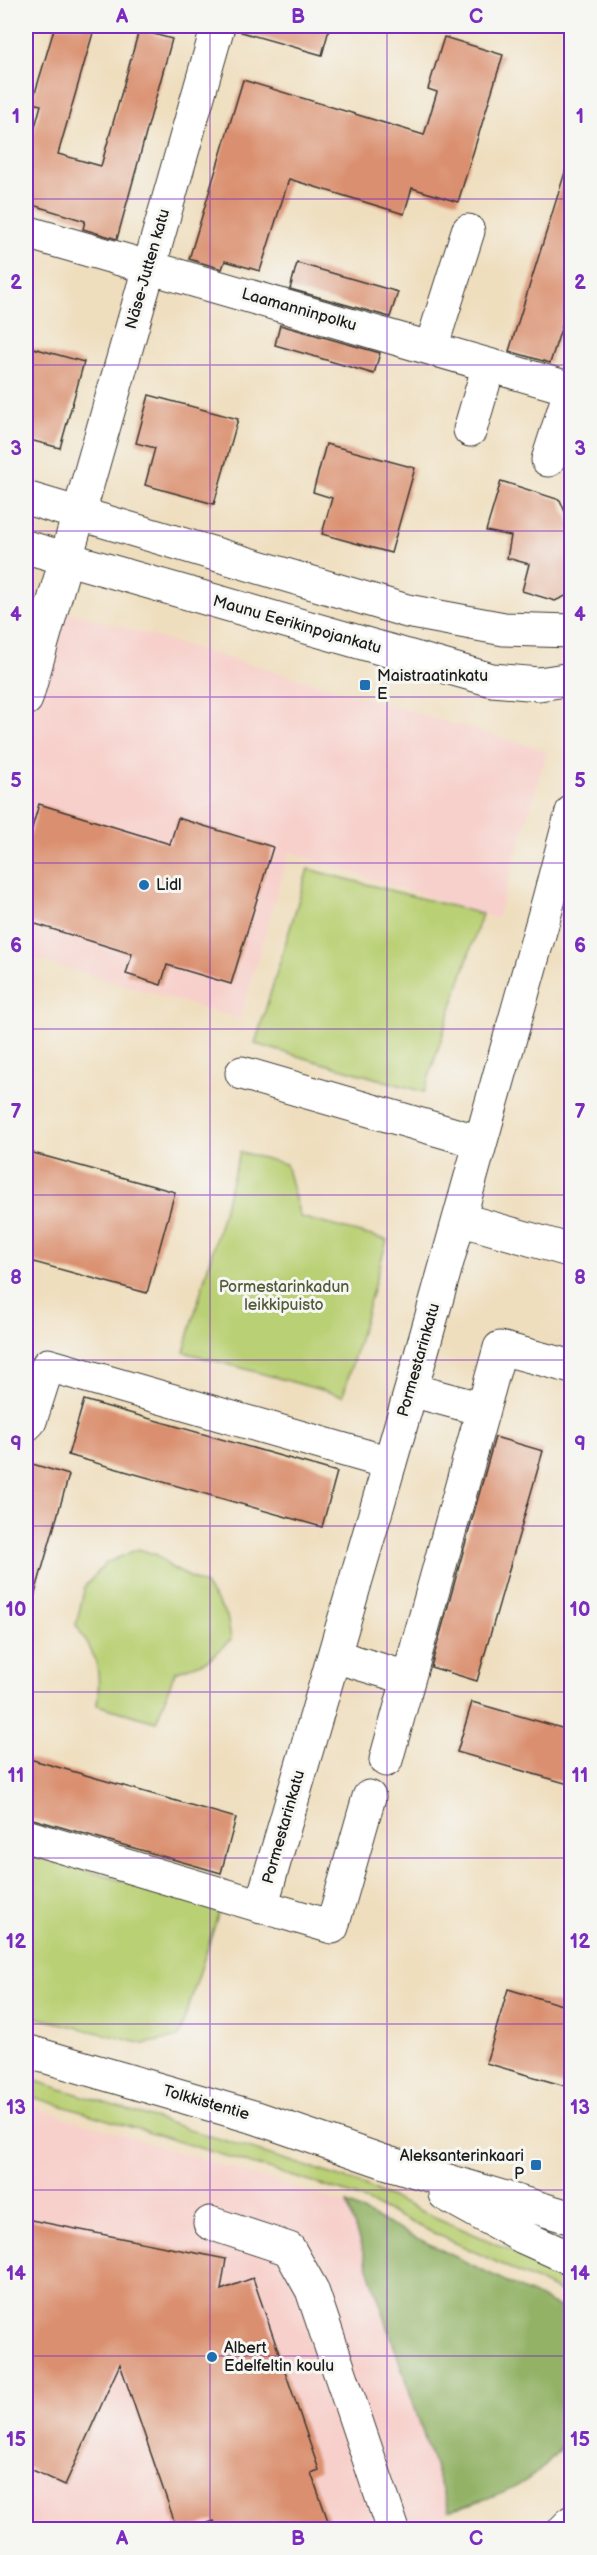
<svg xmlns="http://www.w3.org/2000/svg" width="597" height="2555" viewBox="0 0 597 2555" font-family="'Balsamiq Sans',sans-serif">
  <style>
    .built { fill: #f7d0cb }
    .green { fill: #bad074; stroke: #6b7648; stroke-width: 1.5 }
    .forest { fill: #93b266; stroke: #586741; stroke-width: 1.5 }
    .building { fill: #da906f }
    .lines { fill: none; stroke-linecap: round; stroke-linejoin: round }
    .minor-casing { stroke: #3c3934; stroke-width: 35 }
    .minor { stroke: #fff; stroke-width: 33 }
    .grid { fill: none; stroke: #7b2cbf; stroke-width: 1.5; stroke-opacity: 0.55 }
    .poi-dot { fill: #1f6fb2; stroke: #f6f6f2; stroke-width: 2 }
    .labels { text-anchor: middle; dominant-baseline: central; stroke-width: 6; stroke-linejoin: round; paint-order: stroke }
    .street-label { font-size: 16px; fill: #1c1c1c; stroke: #f6f6f2 }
    .poi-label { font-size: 16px; fill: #1c1c1c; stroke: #f6f6f2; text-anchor: start }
    .park-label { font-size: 16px; fill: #535b3b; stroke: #f6f6f2 }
    .neatline { fill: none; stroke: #7b2cbf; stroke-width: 2 }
    .grid-label { font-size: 20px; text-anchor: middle; font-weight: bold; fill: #7b2cbf }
  </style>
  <rect width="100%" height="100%" fill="#f6f6f2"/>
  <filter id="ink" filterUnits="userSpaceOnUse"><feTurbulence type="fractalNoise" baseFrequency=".0167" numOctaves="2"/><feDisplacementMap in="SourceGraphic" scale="12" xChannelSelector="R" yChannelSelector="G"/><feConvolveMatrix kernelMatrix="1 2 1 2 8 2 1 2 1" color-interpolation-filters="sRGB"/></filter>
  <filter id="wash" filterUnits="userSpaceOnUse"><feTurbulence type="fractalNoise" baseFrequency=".008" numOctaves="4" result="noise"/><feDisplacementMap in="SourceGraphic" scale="24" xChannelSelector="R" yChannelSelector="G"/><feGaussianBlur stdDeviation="1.35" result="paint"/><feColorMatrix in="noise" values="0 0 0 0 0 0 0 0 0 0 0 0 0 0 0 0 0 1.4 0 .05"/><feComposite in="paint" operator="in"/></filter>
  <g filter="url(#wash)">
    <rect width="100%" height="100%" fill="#efdebe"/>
    <path class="built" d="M36,602L547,751L497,919L289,852L240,1019L26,956V637Z
      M26,2105L347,2204L449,2511L431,2529H26Z"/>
    <path class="green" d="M308,869L482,914L424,1092L255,1044Z
      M240,1152L286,1164L300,1217L387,1240L343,1396L184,1352Z
      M138,1549L157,1555L172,1568L205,1585L227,1616L231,1639L209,1660L175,1672L156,1722L97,1705C102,1666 96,1657 76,1625L85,1586L106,1563Z
      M26,1853L220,1909L179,2037L144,2044L26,2015Z
      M26,2078L353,2181L571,2277V2297L353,2195L26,2095Z"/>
    <path class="forest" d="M347,2204L571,2313V2433C538,2484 505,2495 449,2511Z"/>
    <g id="blocks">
      <path class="building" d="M55,26H95L58,154L101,166L139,30L172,39L117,239L83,229L85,221L26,203V160L41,105L32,103Z
        M242,26H330L322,55L241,32Z
        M444,37L503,55L458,202L412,188L404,214L289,179L260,271L225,261L222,269L189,259L243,80L424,135L437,92L428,89Z
        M566,169L572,170V295L550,363L509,351Z
        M297,263L398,292L390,317L290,289Z
        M280,325L380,353L374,374L275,345Z
        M26,346L84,362L60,448L26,439Z
        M149,395L238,419L214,504L145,485L155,448L136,443Z
        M326,444L415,468L391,553L322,534L332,498L313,492Z
        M501,481L560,500L572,528V593L555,601L522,591L529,564L507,558L511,536L486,531Z
        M39,804L170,844L178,818L273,847L231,984L167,965L161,985L126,974L132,954L26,921V849Z
        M26,1151L175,1192L147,1293L26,1260Z
        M84,1400L337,1472L322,1527L68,1455Z
        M495,1437L543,1451L477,1681L431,1667Z
        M26,1462L69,1475L32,1604L26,1603Z
        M472,1702L572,1731V1785L457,1752Z
        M26,1758L236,1818L221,1873L26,1817Z
        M508,1989L572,2008V2088L486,2063Z
        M26,2219L226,2259L221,2290L253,2278L319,2470L311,2473L331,2529H217L214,2521L189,2529H177L120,2364L65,2485L26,2467Z"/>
    </g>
  </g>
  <g filter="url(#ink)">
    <use href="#blocks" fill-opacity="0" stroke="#3c3934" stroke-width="1.5"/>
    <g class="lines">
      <defs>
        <path id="minor" d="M26,232L572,389
          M431,348L468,231
          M470,430L489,365
          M548,460L571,388
          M26,498L407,611L504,629L572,631
          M26,547L492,680L539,684L572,679
          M26,699L218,26
          M242,1073L480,1142
          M459,1219L572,1251
          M411,1390L482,1409
          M26,1425L30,1421L48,1365L390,1463
          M334,1656L408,1678
          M386,1760L500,1348L572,1367
          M26,1836L332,1927L369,1797
          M261,1907L411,1390L549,899L572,812
          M26,2051L257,2118L385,2162L572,2218
          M445,2194L523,2237L572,2259
          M210,2223L289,2249L312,2290L393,2530
          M564,2530L572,2522"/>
      </defs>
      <use href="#minor" class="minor-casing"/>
      <use href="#minor" class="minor"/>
    </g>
  </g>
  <path class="grid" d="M210,26V2530M387,26V2530M26,199H572M26,365H572M26,531H572M26,697H572M26,863H572M26,1029H572M26,1195H572M26,1360H572M26,1526H572M26,1692H572M26,1858H572M26,2024H572M26,2190H572M26,2356H572"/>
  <g class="poi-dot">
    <rect x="359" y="679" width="12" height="12" rx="3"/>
    <circle cx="144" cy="885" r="6"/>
    <rect x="530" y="2159" width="12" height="12" rx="3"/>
    <circle cx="212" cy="2357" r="6"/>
  </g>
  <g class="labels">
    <g class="street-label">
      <text transform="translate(148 269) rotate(-74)">Näse-Jutten katu</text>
      <text transform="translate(299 310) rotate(16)">Laamanninpolku</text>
      <text transform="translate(297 625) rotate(16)">Maunu Eerikinpojankatu</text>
      <text transform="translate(419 1360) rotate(-74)">Pormestarinkatu</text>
      <text transform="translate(284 1827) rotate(-74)">Pormestarinkatu</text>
      <text transform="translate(206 2103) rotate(16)">Tolkkistentie</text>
    </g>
    <g class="poi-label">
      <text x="377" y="676">Maistraatinkatu<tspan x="377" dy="18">E</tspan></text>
      <text x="156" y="885">Lidl</text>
      <text x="524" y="2156" text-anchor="end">Aleksanterinkaari<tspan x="524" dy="18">P</tspan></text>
      <text x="224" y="2348">Albert<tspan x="224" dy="18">Edelfeltin koulu</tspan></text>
    </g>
    <g class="park-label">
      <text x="284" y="1287">Pormestarinkadun<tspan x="284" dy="18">leikkipuisto</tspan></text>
    </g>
  </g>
  <rect width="597" height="2555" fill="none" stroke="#f6f6f2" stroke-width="66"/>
  <rect x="33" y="33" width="531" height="2489" class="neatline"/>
  <g class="grid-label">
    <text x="122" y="23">A</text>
    <text x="298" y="23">B</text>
    <text x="476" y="23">C</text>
    <text x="16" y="123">1</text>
    <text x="580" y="123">1</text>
    <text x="16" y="289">2</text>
    <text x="580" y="289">2</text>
    <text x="16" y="455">3</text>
    <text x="580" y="455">3</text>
    <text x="16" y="621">4</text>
    <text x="580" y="621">4</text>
    <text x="16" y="787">5</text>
    <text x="580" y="787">5</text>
    <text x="16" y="952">6</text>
    <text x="580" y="952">6</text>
    <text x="16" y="1118">7</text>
    <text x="580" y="1118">7</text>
    <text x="16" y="1284">8</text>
    <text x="580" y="1284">8</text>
    <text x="16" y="1450">9</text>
    <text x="580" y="1450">9</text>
    <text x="16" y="1616">10</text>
    <text x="580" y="1616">10</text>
    <text x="16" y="1782">11</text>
    <text x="580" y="1782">11</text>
    <text x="16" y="1948">12</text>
    <text x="580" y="1948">12</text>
    <text x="16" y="2114">13</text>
    <text x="580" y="2114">13</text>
    <text x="16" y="2280">14</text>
    <text x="580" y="2280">14</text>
    <text x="16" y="2446">15</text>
    <text x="580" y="2446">15</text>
    <text x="122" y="2545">A</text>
    <text x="298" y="2545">B</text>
    <text x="476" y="2545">C</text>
  </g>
</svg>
